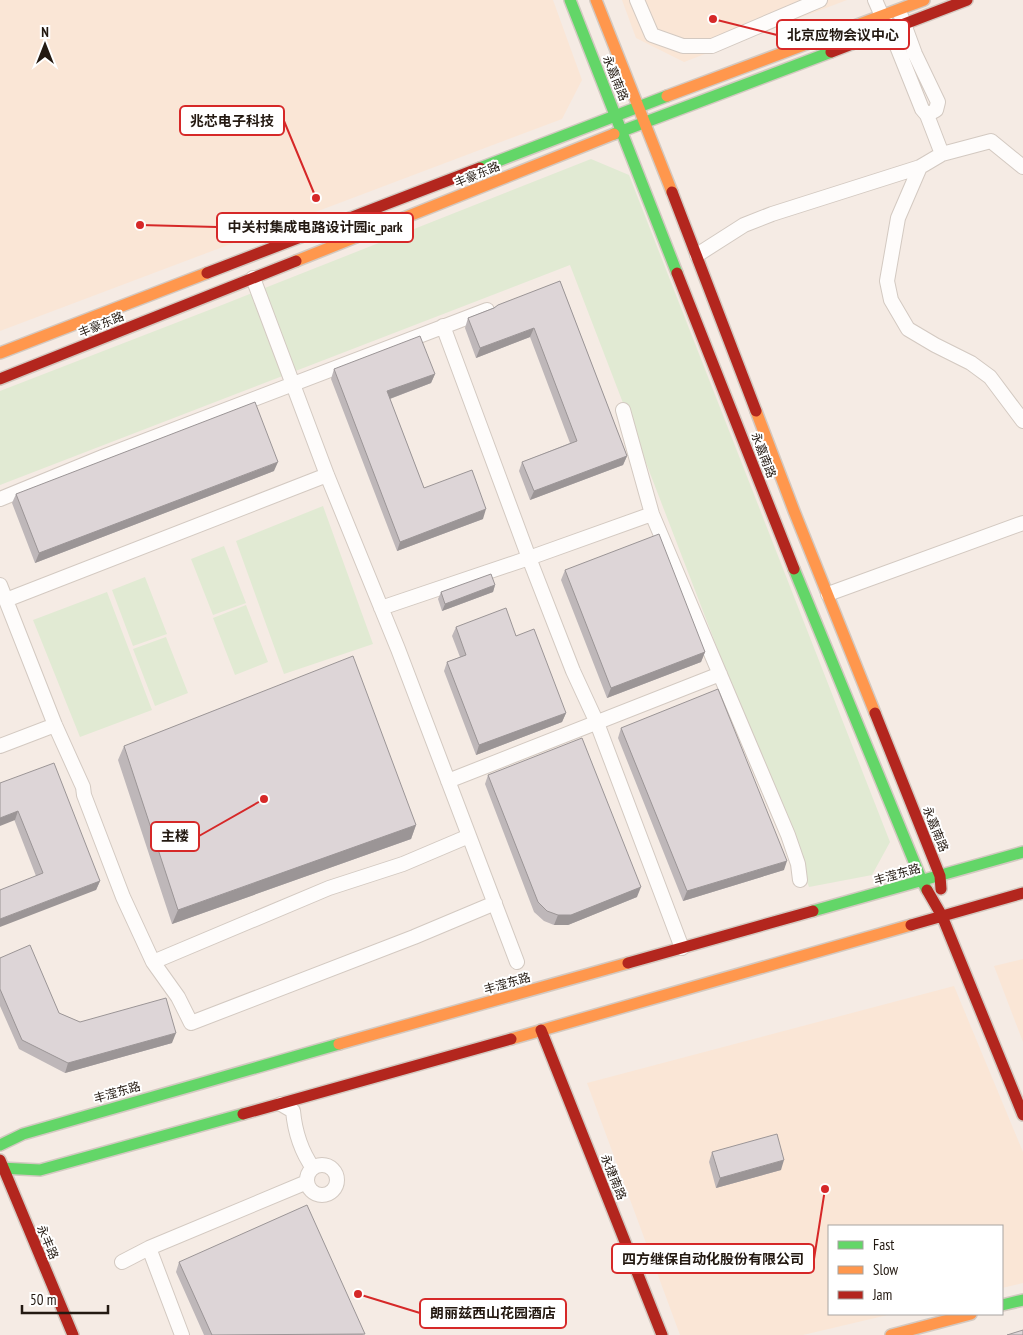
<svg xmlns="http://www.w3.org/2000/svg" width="1023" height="1335" viewBox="0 0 1023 1335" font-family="'PT Sans Narrow','Noto Sans SC',sans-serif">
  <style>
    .built { fill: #fae6d6 }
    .green { fill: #e1ead3 }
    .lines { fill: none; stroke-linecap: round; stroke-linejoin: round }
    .street-casing { stroke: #d3c9c1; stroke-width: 16 }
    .fast-casing { stroke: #d3c9c1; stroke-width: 14 }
    .slow-casing { stroke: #d3c9c1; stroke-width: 14 }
    .jam-casing { stroke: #d3c9c1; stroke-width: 14 }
    .street { stroke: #fefcfb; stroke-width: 14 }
    .fast { stroke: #63d668; stroke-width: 11 }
    .slow { stroke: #ff974d; stroke-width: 11 }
    .jam { stroke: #b3261e; stroke-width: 11 }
    .wall { fill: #beb7b9 }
    .shaded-wall { fill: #9b9596 }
    .building { fill: #ddd5d7; stroke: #9b9596 }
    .labels { text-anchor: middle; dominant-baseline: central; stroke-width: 4; stroke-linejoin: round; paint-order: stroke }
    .street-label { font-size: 12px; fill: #231911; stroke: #fff }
    .leader { fill: none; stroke: #d62828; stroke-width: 2 }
    .callout-dot { fill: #d62828; stroke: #fff; stroke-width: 2 }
    .callout { fill: #fff; stroke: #d62828; stroke-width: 2 }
    .callout-label { font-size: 14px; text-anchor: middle; font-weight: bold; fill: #231911 }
  </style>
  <rect width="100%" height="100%" fill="#f5ebe4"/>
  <path class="built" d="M0,0H553L582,80L562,119L0,331Z
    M622,0H847L684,62L636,38Z
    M1023,959V1042L994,966Z
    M954,986L1023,1152V1283L1002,1288V1226H829V1314H892L803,1335H680L587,1083Z"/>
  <path class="green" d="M591,159L629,175L890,842L872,875L809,887L570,265L0,485V391L222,305Z
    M323,506L373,644L284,674L236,541Z
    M224,546L246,603L213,615L191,559Z
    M145,577L167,634L133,646L112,590Z
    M107,592L152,710L80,737L33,620Z
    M246,605L268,662L235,675L213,618Z
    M166,637L188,693L155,706L133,649Z"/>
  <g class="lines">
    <defs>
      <path id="street" d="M637,0L652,35L683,46H712L820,0
        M875,0L882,16L890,29L922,109L927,115L936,110L938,102L915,54L901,16
        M927,115L942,154
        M920,167L898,218L887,281L891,300L908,329L935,345L971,363L990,377L1023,421
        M697,255L744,225L772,214L920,167L942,154L991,141L1023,167
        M253,278L327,475L398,649L517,962
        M443,326L529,558L573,671L597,723L682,948
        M623,410L652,514L788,835L798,864L800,880
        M0,499L105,456L487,310
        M0,585L55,725L83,787L84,795L123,897L153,962L178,997L191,1023L414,937L495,903
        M828,594L1023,523
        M6,600L327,475
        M381,608L529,558L652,514
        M0,746L55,725
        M448,781L720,674
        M153,962L329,888L403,864L469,836
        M281,1104L293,1111C295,1132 301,1151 313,1168
        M307 1180a15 15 0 1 1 30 0a15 15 0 1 1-30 0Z
        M149,1248L182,1335
        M122,1262L149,1248L307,1182"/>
      <path id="fast" d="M570,0L677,273
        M614,134L831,52
        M480,168L667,96
        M794,569L922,881L927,890
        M813,911L1023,852
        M0,1145L23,1134L339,1044
        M0,1168L40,1170L243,1114
        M1002,1305L1023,1300"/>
      <path id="slow" d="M596,0L672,192
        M667,96L924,0
        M296,261L614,134
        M0,353L207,273
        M756,411L794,511L875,713
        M511,1039L911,925
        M339,1044L628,963
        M891,1335L971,1314"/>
      <path id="jam" d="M831,52L967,0
        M672,192L756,411
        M207,273L480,168
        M677,273L794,569
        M0,379L296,261
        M875,713L940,876L941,889
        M927,890L942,916L1023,1115
        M911,925L1023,893
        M628,963L813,911
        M541,1030L662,1335
        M243,1114L511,1039
        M0,1160L73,1335"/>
    </defs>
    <use href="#street" class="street-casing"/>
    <use href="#fast" class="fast-casing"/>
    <use href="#slow" class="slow-casing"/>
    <use href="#jam" class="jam-casing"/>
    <use href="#street" class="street"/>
    <use href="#fast" class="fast"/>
    <use href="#slow" class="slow"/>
    <use href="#jam" class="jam"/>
  </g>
  <path class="wall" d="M560,281L627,456L623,465L530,500L519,471L522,462L570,443L530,337L476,358L465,328L468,318Z
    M334,369L435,374L431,383L390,399L424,488L483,519L397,551L331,379Z
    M274,471L35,563L12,503L16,494Z
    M565,570L705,652L701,662L607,698L561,580Z
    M495,585L493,592L442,611L438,599L441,592Z
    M456,627L516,636L566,713L562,722L476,755L444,671L447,662L460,657L452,636Z
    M621,728L784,870L683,901L618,738Z
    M124,746L416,825L411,839L172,924L118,760Z
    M488,775L637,897L568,925H554L544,921L534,912L485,784Z
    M0,783L100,881L96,890L36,876Z
    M0,958L59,1013L80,1022L172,1043L65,1073L19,1049L0,1006Z
    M712,1152L781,1170L716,1188L709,1162Z
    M179,1262L365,1335H204L176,1272Z"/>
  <path class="shaded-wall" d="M534,328L530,337L476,358L480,348Z
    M435,374L431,383L384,401L387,391Z
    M627,456L623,465L530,500L534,491Z
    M278,462L274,471L35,563L39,553Z
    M486,509L483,519L397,551L400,542Z
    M495,585L493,592L442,611L445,604Z
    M705,652L701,662L607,698L611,688Z
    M566,713L562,722L476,755L479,745Z
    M18,811L15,820L0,826V818Z
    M416,825L411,839L172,924L178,910Z
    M787,861L784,870L683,901L687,891Z
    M100,881L96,890L0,927V919Z
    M641,887L637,897L568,925H554L558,915Z
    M176,1033L172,1043L65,1073L68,1063Z
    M784,1160L781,1170L716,1188L720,1178Z"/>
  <path class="building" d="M560,281L627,456L534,491L522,462L577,441L534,328L480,348L468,318L494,308L498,305Z
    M420,336L435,374L387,391L424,488L472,470L486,509L400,542L334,369Z
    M255,402L278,462L39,553L16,494Z
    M659,534L705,652L611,688L565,570Z
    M491,574L495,585L445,604L441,592Z
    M506,608L516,636L534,629L566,713L479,745L447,662L466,655L456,627Z
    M353,656L416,825L178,910L124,746Z
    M718,689L787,861L687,891L621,728Z
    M582,738L641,887L571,915H558L547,911L538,902L488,775Z
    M54,763L100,881L0,919V890L43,873L18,811L0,818V783Z
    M30,945L59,1013L80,1022L166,998L176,1033L68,1063L22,1040L0,989V958Z
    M777,1134L784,1160L720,1178L712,1152Z
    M307,1205L365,1334L212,1335L179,1262Z
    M1023,1330V1335H1007Z"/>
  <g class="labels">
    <g class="street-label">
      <text transform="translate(616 78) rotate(68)">永嘉南路</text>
      <text transform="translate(477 174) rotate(-22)">丰豪东路</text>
      <text transform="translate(101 324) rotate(-22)">丰豪东路</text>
      <text transform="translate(764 455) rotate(69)">永嘉南路</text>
      <text transform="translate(936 829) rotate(68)">永嘉南路</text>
      <text transform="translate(897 874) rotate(-16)">丰滢东路</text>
      <text transform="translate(507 983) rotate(-16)">丰滢东路</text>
      <text transform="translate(117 1092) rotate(-16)">丰滢东路</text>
      <text transform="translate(614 1177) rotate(68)">永捷南路</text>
      <text transform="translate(48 1242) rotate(67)">永丰路</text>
    </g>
  </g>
  <path class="leader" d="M713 19L777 35M316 198L284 121M140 225L217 227M264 799L199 836M825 1189L814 1259M358 1294L420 1313"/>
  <g class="callout-dot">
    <circle cx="713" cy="19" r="5"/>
    <circle cx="316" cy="198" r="5"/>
    <circle cx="140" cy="225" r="5"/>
    <circle cx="264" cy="799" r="5"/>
    <circle cx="825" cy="1189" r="5"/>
    <circle cx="358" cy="1294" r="5"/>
  </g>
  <g class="callout">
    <rect x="777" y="20" width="132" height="29" rx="5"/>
    <rect x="180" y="106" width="104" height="29" rx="5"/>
    <rect x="217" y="213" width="196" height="29" rx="5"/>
    <rect x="151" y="822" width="48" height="29" rx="5"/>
    <rect x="612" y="1244" width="202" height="29" rx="5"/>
    <rect x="420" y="1299" width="146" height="29" rx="5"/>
  </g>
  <g class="callout-label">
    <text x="843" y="40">北京应物会议中心</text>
    <text x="232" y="126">兆芯电子科技</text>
    <text x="315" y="232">中关村集成电路设计园ic_park</text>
    <text x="175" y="841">主楼</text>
    <text x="713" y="1264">四方继保自动化股份有限公司</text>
    <text x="493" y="1318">朗丽兹西山花园酒店</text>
  </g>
  <rect x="828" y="1225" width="175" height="90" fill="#ffffff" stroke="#a7a3a0"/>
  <rect x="838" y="1241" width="25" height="8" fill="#63d668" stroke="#a7a3a0"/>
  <text x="873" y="1250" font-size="15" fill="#231911">Fast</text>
  <rect x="838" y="1266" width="25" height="8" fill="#ff974d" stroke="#a7a3a0"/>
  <text x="873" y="1275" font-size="15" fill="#231911">Slow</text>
  <rect x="838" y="1291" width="25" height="8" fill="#b3261e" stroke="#a7a3a0"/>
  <text x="873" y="1300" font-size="15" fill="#231911">Jam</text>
  <g transform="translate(45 45)" stroke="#ffffff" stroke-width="4" paint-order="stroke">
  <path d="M0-4L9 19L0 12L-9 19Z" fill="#231911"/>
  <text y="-8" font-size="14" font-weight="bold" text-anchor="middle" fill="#231911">N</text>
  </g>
  <path d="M22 1305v8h86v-8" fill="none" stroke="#231911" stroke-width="2.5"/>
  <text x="30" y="1305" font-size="15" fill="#231911" stroke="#ffffff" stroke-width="4" paint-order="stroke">50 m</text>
</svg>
